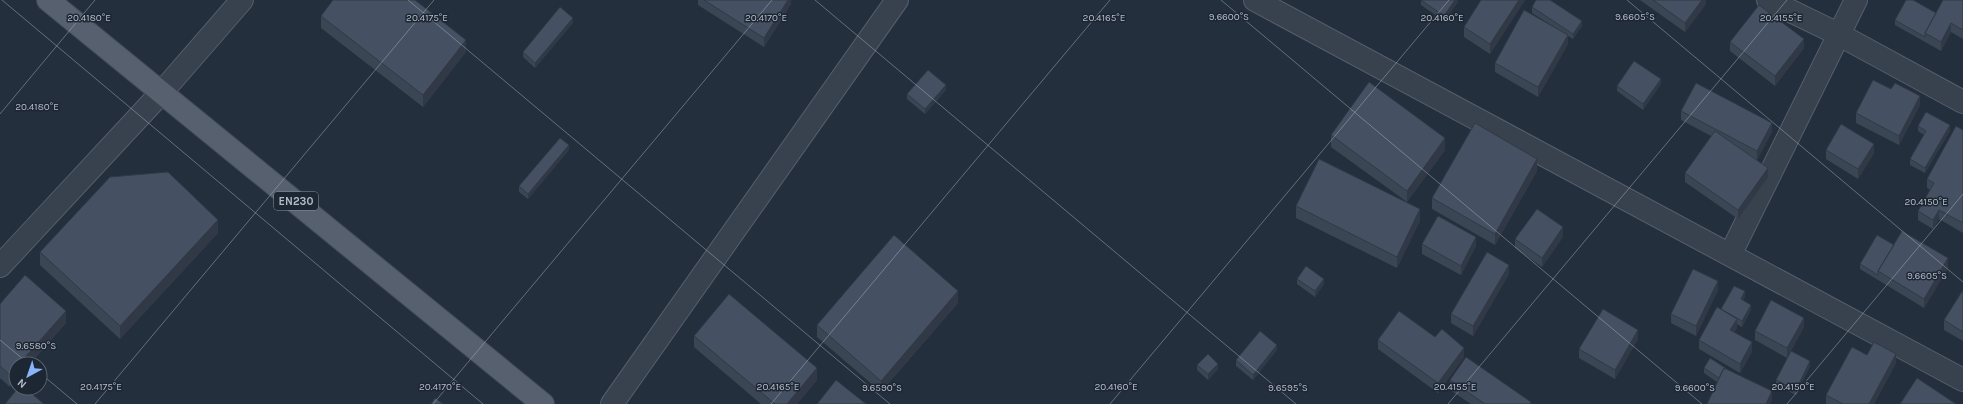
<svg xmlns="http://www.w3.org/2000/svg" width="1963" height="404" viewBox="0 0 1963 404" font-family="Karla,sans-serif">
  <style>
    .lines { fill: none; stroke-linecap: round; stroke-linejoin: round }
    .street-casing { stroke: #565f6c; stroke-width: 24 }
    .primary-casing { stroke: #414a57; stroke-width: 24 }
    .street { stroke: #38414e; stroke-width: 22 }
    .primary { stroke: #56606e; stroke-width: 22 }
    .wall { fill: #3b4654 }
    .shaded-wall { fill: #303945 }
    .building { fill: #455162; stroke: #303945 }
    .ticks { fill: none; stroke: #b4bcc9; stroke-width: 1; stroke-opacity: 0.45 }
    .labels { text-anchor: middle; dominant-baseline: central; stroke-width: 3; stroke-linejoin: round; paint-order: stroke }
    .shield { fill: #1d2633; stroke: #878f9c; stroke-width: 1 }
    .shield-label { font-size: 11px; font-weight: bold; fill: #b4bcc9 }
    .ticks-label { font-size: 10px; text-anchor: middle; fill: #b4bcc9; stroke: #1d2633; stroke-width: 3; stroke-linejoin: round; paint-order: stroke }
  </style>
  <rect width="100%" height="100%" fill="#242f3e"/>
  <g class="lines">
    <defs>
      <path id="street" d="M1255,0L1963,380
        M1768,0L1838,34L1963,102
        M1730,255L1856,0
        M0,266L162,92L242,0
        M612,404L897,0"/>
      <path id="primary" d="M48,0L543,404"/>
    </defs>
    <use href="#street" class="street-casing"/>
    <use href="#primary" class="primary-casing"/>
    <use href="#street" class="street"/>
    <use href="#primary" class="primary"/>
  </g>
  <path class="wall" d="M698,0H791V4L764,47L698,5Z
    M1421,0H1458V2L1444,21L1421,5Z
    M1525,0L1490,54L1464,37V27Z
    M1640,0H1706V4L1685,32Z
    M1963,0V39L1951,32L1941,51L1895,25V20L1936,13Z
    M1532,7L1582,26L1573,39L1568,36V44L1538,97L1495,72V63L1559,30L1532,13Z
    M321,16L466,52L423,107L321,28Z
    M573,23L535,68L523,57V52Z
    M1730,42L1804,48L1775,86L1730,51Z
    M1661,84L1643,110L1617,91V86Z
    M946,90L925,114L907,99V94Z
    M1920,105L1899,145L1856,123V113Z
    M1681,111L1772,132L1757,160L1768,177L1738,219L1685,182V173L1711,136L1681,120Z
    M1918,126L1950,131L1925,173L1910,165V159L1924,135L1918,131Z
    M1963,130V233L1939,219L1933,229L1918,220V211L1930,190L1927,188V179Z
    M1331,135L1445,150L1407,202L1331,147Z
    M569,150L528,199L519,192V186Z
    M1826,150L1874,153L1858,179L1826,159Z
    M1537,171L1495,245L1432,209V198Z
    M1296,206L1420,221L1397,268L1296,218Z
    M218,233L120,339L40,265V252Z
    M1563,237L1542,267L1515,248V239Z
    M1422,244L1476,246L1461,275L1422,254Z
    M1860,264L1948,268L1924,308L1860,269Z
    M1509,274L1473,336L1451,323V314Z
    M1297,279L1324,284L1315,297L1297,284Z
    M1718,290L1696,336L1671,323V314Z
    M1963,290V341L1944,330V320Z
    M1745,296L1743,301L1751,310L1742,327L1737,324V328L1734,332L1752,352L1740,373L1699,349V340L1721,309Z
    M958,303L881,392L817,337V325Z
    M0,304L66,323L30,364H16L10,387L0,378Z
    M1804,327L1787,358L1755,340V331Z
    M694,336L817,380L797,404H761L694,347Z
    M1435,337L1464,357L1438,393L1378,349V340Z
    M1638,339L1615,379L1579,358V349Z
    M1277,350L1253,380L1236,366V360Z
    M1867,355L1896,363L1874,404H1826V395Z
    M1197,365L1218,369L1208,380L1197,370Z
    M1810,366L1796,395L1776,385V380Z
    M1704,368L1727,369L1772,400L1717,382L1704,373Z
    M1450,380L1531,404H1471L1450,390Z"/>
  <path class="shaded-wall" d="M788,0H791V4L764,47V38Z
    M1455,0H1458V2L1444,21V16Z
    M1519,0H1525L1490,54V44Z
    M1702,0H1706V4L1685,32V23Z
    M573,18V23L535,68V63Z
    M1582,21V26L1573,39V34Z
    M1951,23V32L1941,51V42Z
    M1568,35V44L1538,97V87Z
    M1804,39V48L1775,86V76Z
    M466,40V52L423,107V95Z
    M1661,79V84L1643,110V104Z
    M946,85V90L925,114V109Z
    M1920,96V105L1899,145V136Z
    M1772,123V132L1757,160V151Z
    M1950,125V131L1925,173V168Z
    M1445,138V150L1407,202V191Z
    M1874,144V153L1858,179V169Z
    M569,145V150L528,199V194Z
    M1537,159V171L1495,245V234Z
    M1768,168V177L1738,219V210Z
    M1420,209V221L1397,268V257Z
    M1939,210V219L1933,229V220Z
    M218,220V233L120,339V326Z
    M1563,227V237L1542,267V258Z
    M1476,237V246L1461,275V266Z
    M1948,258V268L1924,308V299Z
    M1509,265V274L1473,336V326Z
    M1324,279V284L1315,297V291Z
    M1718,281V290L1696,336V326Z
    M958,291V303L881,392V381Z
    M1745,291V296L1741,305V299Z
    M1751,305V310L1742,327V321Z
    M66,311V323L30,364H19Z
    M1804,318V327L1787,358V348Z
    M1737,319V328L1730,339V330Z
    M1638,330V339L1615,379V370Z
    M1752,342V352L1740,373V364Z
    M1277,345V350L1253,380V375Z
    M1464,348V357L1438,393V383Z
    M1896,354V363L1874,404H1869Z
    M1810,361V366L1796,395V390Z
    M1218,364V369L1208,380V374Z
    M16,368V380L10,387V375Z
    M817,368V380L797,404H787Z
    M1772,391V400L1770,404H1766Z"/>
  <path class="building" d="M333,0H415L466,40L423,95L321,16Z
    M704,0H788L764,38Z
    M1421,0H1455L1444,16Z
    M1481,0H1519L1490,44L1464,27Z
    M1536,0H1550L1582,21L1573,34L1532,7Z
    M1653,0H1702L1685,23Z
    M1906,0H1913L1936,13L1925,33V37L1895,20Z
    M1943,0H1963V30L1951,23L1941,42L1925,33Z
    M1759,5L1804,39L1775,76L1730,42Z
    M560,7L573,18L535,63L523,52Z
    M1524,10L1568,35L1538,87L1495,63Z
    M1634,61L1661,79L1643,104L1617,86Z
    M928,70L946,85L925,109L907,94Z
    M1873,80L1891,89L1895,83L1920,96L1899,136L1856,113Z
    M1369,82L1445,138L1407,191L1331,135Z
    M1696,83L1772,123L1757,151L1681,111Z
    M1926,112L1950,125L1925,168L1910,159L1926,131L1918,126Z
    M1475,123L1537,159L1495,234L1432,198Z
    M1841,124L1874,144L1858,169L1826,150Z
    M1956,126L1963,130V223L1939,210L1933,220L1918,211L1934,183L1927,179Z
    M1715,131L1768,168L1738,210L1685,173Z
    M560,138L569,145L528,194L519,186Z
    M1319,159L1420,209L1397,257L1296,206Z
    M168,172L218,220L120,326L40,252L110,177Z
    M1537,209L1563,227L1542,258L1515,239Z
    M1438,216L1476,237L1461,266L1422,244Z
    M1902,231L1948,258L1924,299L1878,271Z
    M894,235L958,291L881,381L817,325Z
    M1877,235L1894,245L1878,271V275L1860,264Z
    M1487,252L1509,265L1473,326L1451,314Z
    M1306,266L1324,279L1315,291L1297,279Z
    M1693,269L1718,281L1696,326L1671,314Z
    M25,275L66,311L19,364H16V368L10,375L0,366V304Z
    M1734,286L1745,291L1741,299L1751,305L1742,321L1721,309Z
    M1963,290V332L1944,320Z
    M729,294L817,368L787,404H775L694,336Z
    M1771,300L1804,318L1787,348L1755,331Z
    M1717,307L1737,319L1730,330L1752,342L1740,364L1699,340Z
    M1603,309L1638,330L1615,370L1579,349Z
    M1399,311L1435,337L1442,329L1464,348L1438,383L1378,340Z
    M1260,331L1277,345L1253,375L1236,360Z
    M1874,342L1896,354L1869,404H1843L1826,395L1852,347L1867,355Z
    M1791,351L1810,361L1796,390L1776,380Z
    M1208,354L1218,364L1208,374L1197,365Z
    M1466,357L1531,402L1530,404H1485L1450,380Z
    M1710,358L1727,369L1724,368L1719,378L1704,368Z
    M1724,368L1772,391L1766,404H1707Z
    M1917,378L1956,404H1900Z
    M836,380L866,404H817Z
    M18,388H25L44,404H5Z
    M435,398L443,404H431Z"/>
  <path class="ticks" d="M2,0L483,404M408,0L890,404M815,0L1296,404M1221,0L1702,404M1627,0L1963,282M0,114L95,0M0,340L29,364M40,373L77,404M95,404L434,0M433,404L772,0M771,404L1110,0M1110,404L1449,0M1448,404L1787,0M1787,404L1963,194"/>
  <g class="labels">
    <rect class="shield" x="274" y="192" width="44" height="18" rx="3"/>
    <g class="shield-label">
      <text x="296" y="201">EN230</text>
    </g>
  </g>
  <g class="ticks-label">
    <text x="1229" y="20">9.6600°S</text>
    <text x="1635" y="20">9.6605°S</text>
    <text x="89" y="21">20.4180°E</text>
    <text x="427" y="21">20.4175°E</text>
    <text x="766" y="21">20.4170°E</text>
    <text x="1104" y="21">20.4165°E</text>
    <text x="1442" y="21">20.4160°E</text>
    <text x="1781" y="21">20.4155°E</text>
    <text x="37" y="110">20.4180°E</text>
    <text x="1926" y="205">20.4150°E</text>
    <text x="1927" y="279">9.6605°S</text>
    <text x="36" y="349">9.6580°S</text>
    <text x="101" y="390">20.4175°E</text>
    <text x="440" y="390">20.4170°E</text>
    <text x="778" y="390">20.4165°E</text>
    <text x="1116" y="390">20.4160°E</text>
    <text x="1455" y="390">20.4155°E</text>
    <text x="1793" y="390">20.4150°E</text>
    <text x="882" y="391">9.6590°S</text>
    <text x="1288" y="391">9.6595°S</text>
    <text x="1695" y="391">9.6600°S</text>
  </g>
  <g transform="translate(28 376) rotate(220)"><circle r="19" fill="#1d2633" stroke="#59626f"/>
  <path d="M0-3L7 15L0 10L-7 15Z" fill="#8ab4f8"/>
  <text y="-6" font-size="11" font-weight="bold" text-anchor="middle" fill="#b4bcc9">N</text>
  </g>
</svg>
